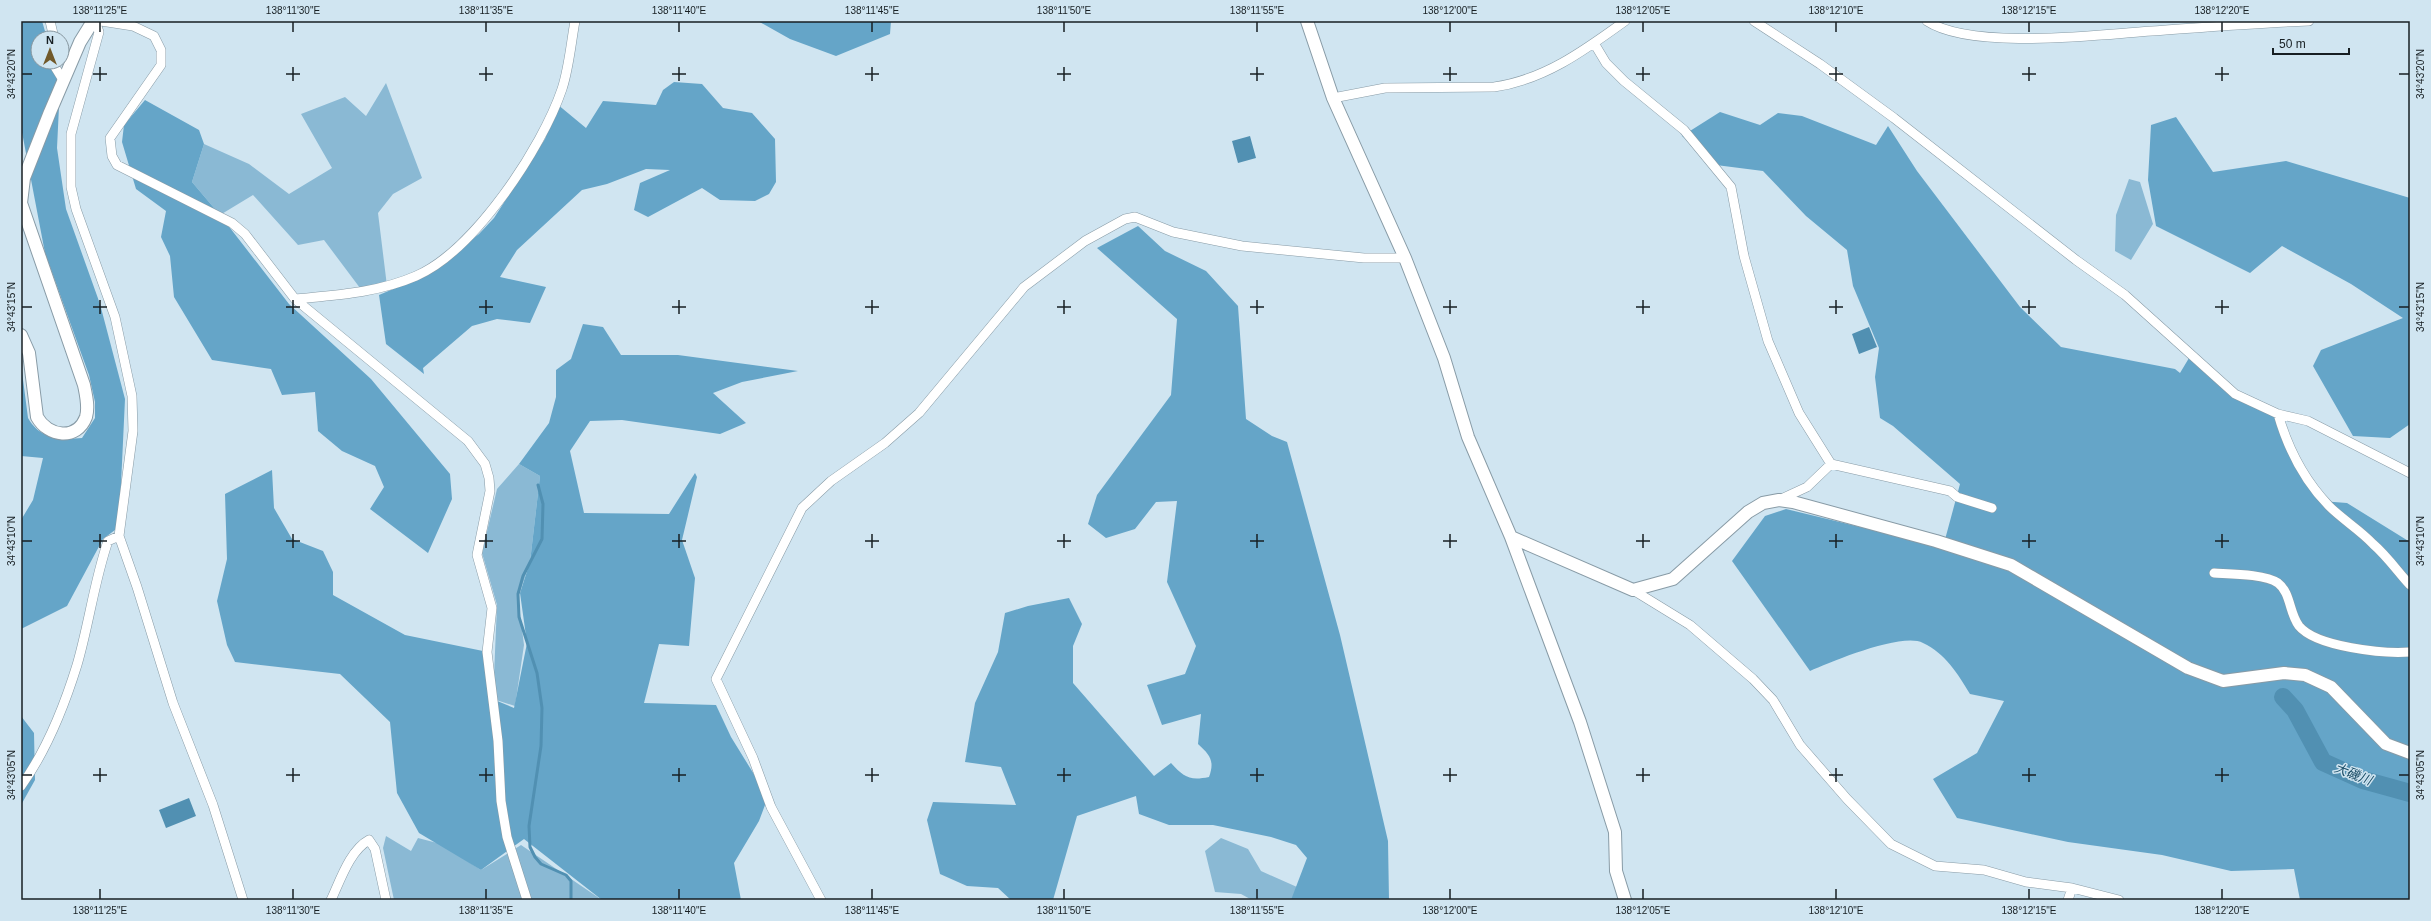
<svg xmlns="http://www.w3.org/2000/svg" width="2431" height="921" viewBox="0 0 2431 921" font-family="Helvetica,'Noto Sans JP',sans-serif">
  <style>
    .green { fill: #8ab9d4 }
    .forest { fill: #65a5c8 }
    .water { fill: #5190b2 }
    .lines { fill: none; stroke-linecap: round; stroke-linejoin: round }
    .stream { stroke: #5190b2; stroke-width: 3 }
    .river { stroke: #5190b2; stroke-width: 18 }
    .minor-casing { stroke: #889ba6; stroke-width: 10 }
    .tertiary-casing { stroke: #889ba6; stroke-width: 14 }
    .minor { stroke: #fff; stroke-width: 9 }
    .tertiary { stroke: #fff; stroke-width: 12 }
    .ticks { fill: none; stroke: #171f23; stroke-width: 1.5 }
    .labels { text-anchor: middle; dominant-baseline: central; stroke-width: 3; stroke-linejoin: round; paint-order: stroke }
    .water-label { font-size: 13px; font-style: italic; fill: #1c4e67; stroke: #d0e5f1 }
    .neatline { fill: none; stroke: #171f23; stroke-width: 1.5 }
    .ticks-label { font-size: 10px; text-anchor: middle; fill: #171f23 }
  </style>
  <rect width="100%" height="100%" fill="#d0e5f1"/>
  <path class="green" d="M386,83L422,178L393,194L378,213L387,286L363,292L324,240L298,245L253,195L220,215L192,182L204,144L249,164L289,194L332,168L301,114L345,97L366,116Z
    M2129,179L2140,182L2153,224L2131,260L2115,251L2116,215Z
    M519,464L540,476L530,562L518,598L524,645L515,706L493,699L497,605L482,553L497,489Z
    M386,836L411,851L418,838L441,844L481,870L521,845L602,900H394L383,848Z
    M1221,838L1248,849L1261,871L1297,887L1292,900H1252L1241,894L1215,892L1205,851Z"/>
  <path class="forest" d="M21,21H42L47,38H38V62H53L60,86L57,148L66,209L100,304L125,399L119,527L103,539L67,606L21,629V520L33,500L43,458L21,456V364L28,418C40,439 59,440 82,438L95,418V402L89,375L45,253L21,127Z
    M758,21H891L890,34L836,56L790,39Z
    M674,82L702,84L723,108L752,113L775,139L776,182L769,194L755,201L720,200L702,188L648,217L634,210L640,183L670,170L646,169L607,184L582,190L517,250L500,277L546,287L530,323L497,319L472,326L423,368L424,374L386,344L379,295L424,276L479,234L494,218L545,139L557,104L586,128L603,101L656,105L663,90Z
    M145,100L199,130L204,144L192,182L220,215L289,304L371,379L450,474L452,499L428,553L370,509L384,487L375,466L342,451L318,431L315,392L282,395L271,369L212,360L174,297L170,256L161,237L166,211L136,189L122,142L124,125Z
    M1720,112L1760,125L1778,113L1802,116L1876,145L1888,126L1917,171L2020,307L2061,347L2175,369L2180,373L2189,358L2232,391L2280,421L2321,501L2347,503L2410,542V900H2300L2294,869L2231,871L2162,855L2068,842L1957,818L1933,779L1977,753L2004,701L1970,694C1958,674 1945,653 1923,643C1902,632 1831,662 1810,671L1732,561L1765,516L1786,509L1943,547L1960,484L1893,426L1880,418L1875,377L1879,348L1853,286L1847,250L1806,216L1763,171L1716,165L1682,136Z
    M2176,117L2213,172L2286,161L2410,198V424L2390,438L2353,436L2313,366L2321,350L2403,318L2351,284L2282,246L2250,273L2156,226L2148,180L2151,125Z
    M1138,226L1165,251L1206,271L1238,306L1246,419L1272,436L1287,442L1340,635L1388,841L1389,900H1291L1307,858L1296,845L1271,837L1213,825H1169L1139,814L1136,796L1077,816L1053,900H1011L998,888L967,886L940,874L927,820L933,802L1016,805L1001,767L965,762L975,703L998,652L1005,613L1028,606L1069,598L1082,624L1073,646V683L1154,776L1171,763C1184,777 1189,781 1209,777C1215,761 1210,755 1198,744L1201,714L1162,725L1147,685L1185,674L1196,646L1167,582L1177,501L1156,502L1135,529L1106,538L1088,524L1097,495L1171,395L1177,319L1097,248Z
    M583,324L603,327L621,355H678L798,371L742,382L713,393L746,423L720,434L622,420L590,421L570,451L584,513L669,514L695,473L697,477L682,540L695,578L689,646L659,644L644,703L716,705L731,737L768,797L759,821L734,863L741,900H602L524,839L481,870L419,833L397,793L390,722L340,674L235,662L227,645L217,601L227,559L225,494L272,470L274,508L292,539L323,551L333,572V595L405,635L483,651L490,698L514,708L527,643L520,593L530,562L540,476L519,464L549,423L556,397V370L571,359Z
    M21,716L34,733L35,780L21,805Z"/>
  <path class="water" d="M1250,136L1256,158L1238,163L1232,141Z
    M1869,327L1877,347L1859,354L1852,334Z
    M189,798L196,816L166,828L159,810Z"/>
  <g class="lines">
    <path class="stream" d="M538,485L543,504L542,539L523,576L518,594L519,617L537,673L542,708L541,746L529,826L530,847L535,857L541,864L566,875L571,881V900"/>
    <path class="river" d="M2283,697L2295,710L2323,762L2363,780L2410,793"/>
    <defs>
      <path id="minor" d="M50,21L54,38
        M95,21L99,32L71,134V187L76,209L115,317L132,396L133,431L119,536L137,587L173,703L213,805L243,900
        M101,21L133,26L154,36L161,50V65L110,138L112,156L117,165L232,223L245,234L295,299L468,441L485,464L489,478L490,491L477,555L492,608L487,652L498,741L501,801L507,837L527,900
        M1754,21L1820,64L1894,118L2076,260L2125,295L2235,394L2278,414L2308,421L2410,473
        M1927,21C1969,49 2088,36 2139,32C2196,28 2253,23 2309,21
        M1594,43L1606,63L1624,81L1684,130L1731,187L1744,256L1768,341L1799,413L1831,464L1950,491L1957,497L1992,508
        M55,62V67L63,80
        M1333,98L1385,88L1494,87C1544,80 1585,50 1625,21
        M295,299C336,295 377,293 416,276C474,251 542,148 562,89C569,68 571,43 575,21
        M2278,414C2288,449 2303,479 2329,506C2343,520 2360,530 2373,544C2387,556 2398,572 2410,585
        M1779,500L1807,487L1831,464
        M2214,573C2230,574 2265,574 2278,583C2291,593 2289,613 2299,626C2316,647 2384,654 2410,652
        M1633,590L1690,625L1753,679L1773,700L1800,745L1847,799L1891,844L1935,866L1984,870L2026,882L2072,888L2119,900
        M21,786C47,750 64,707 77,665C89,624 94,582 108,541L119,536
        M331,900C340,881 350,850 369,840L375,849L386,900
        M821,900L771,807L753,758L716,679L802,508L831,481L885,443L919,413L1024,287L1085,241L1125,219L1135,217L1173,232L1242,246L1364,258H1405
        M2068,900L2072,888"/>
      <path id="tertiary" d="M1307,21L1333,98L1405,258L1444,358L1468,437L1511,537L1580,722L1615,832L1616,871L1625,900
        M21,335L29,353L37,417C48,437 77,441 86,417C89,407 86,395 84,385L21,203L24,178L50,112L80,42L93,21
        M1511,537L1633,590L1673,579L1748,512L1763,503L1779,500L1793,502L1936,541L2011,565L2188,668L2223,681L2284,673L2305,675L2331,687L2386,744L2410,753"/>
    </defs>
    <use href="#minor" class="minor-casing"/>
    <use href="#tertiary" class="tertiary-casing"/>
    <use href="#minor" class="minor"/>
    <use href="#tertiary" class="tertiary"/>
  </g>
  <path class="ticks" d="M100,22V32M293,22V32M486,22V32M679,22V32M872,22V32M1064,22V32M1257,22V32M1450,22V32M1643,22V32M1836,22V32M2029,22V32M2222,22V32M100,67V81M293,67V81M486,67V81M679,67V81M872,67V81M1064,67V81M1257,67V81M1450,67V81M1643,67V81M1836,67V81M2029,67V81M2222,67V81M22,74H32M93,74H107M286,74H300M479,74H493M672,74H686M865,74H879M1057,74H1071M1250,74H1264M1443,74H1457M1636,74H1650M1829,74H1843M2022,74H2036M2215,74H2229M2399,74H2409M100,300V314M293,300V314M486,300V314M679,300V314M872,300V314M1064,300V314M1257,300V314M1450,300V314M1643,300V314M1836,300V314M2029,300V314M2222,300V314M22,307H32M93,307H107M286,307H300M479,307H493M672,307H686M865,307H879M1057,307H1071M1250,307H1264M1443,307H1457M1636,307H1650M1829,307H1843M2022,307H2036M2215,307H2229M2399,307H2409M100,534V548M293,534V548M486,534V548M679,534V548M872,534V548M1064,534V548M1257,534V548M1450,534V548M1643,534V548M1836,534V548M2029,534V548M2222,534V548M22,541H32M93,541H107M286,541H300M479,541H493M672,541H686M865,541H879M1057,541H1071M1250,541H1264M1443,541H1457M1636,541H1650M1829,541H1843M2022,541H2036M2215,541H2229M2399,541H2409M100,768V782M293,768V782M486,768V782M679,768V782M872,768V782M1064,768V782M1257,768V782M1450,768V782M1643,768V782M1836,768V782M2029,768V782M2222,768V782M22,775H32M93,775H107M286,775H300M479,775H493M672,775H686M865,775H879M1057,775H1071M1250,775H1264M1443,775H1457M1636,775H1650M1829,775H1843M2022,775H2036M2215,775H2229M2399,775H2409M100,889V899M293,889V899M486,889V899M679,889V899M872,889V899M1064,889V899M1257,889V899M1450,889V899M1643,889V899M1836,889V899M2029,889V899M2222,889V899"/>
  <g class="labels">
    <g class="water-label">
      <text transform="translate(2353 774) rotate(21)">大磯川</text>
    </g>
  </g>
  <rect width="2431" height="921" fill="none" stroke="#d0e5f1" stroke-width="44"/>
  <g transform="translate(50 50)"><circle r="19" fill="#d0e5f1" stroke="#86969f"/>
  <path d="M0-3L7 15L0 10L-7 15Z" fill="#71592a"/>
  <text y="-6" font-size="11" font-weight="bold" text-anchor="middle" fill="#171f23">N</text>
  </g>
  <path d="M2273 48v6h76v-6" fill="none" stroke="#171f23" stroke-width="2"/>
  <text x="2279" y="48" font-size="12" fill="#171f23" stroke="#d0e5f1" stroke-width="3" paint-order="stroke">50 m</text>
  <rect x="22" y="22" width="2387" height="877" class="neatline"/>
  <g class="ticks-label">
    <text x="100" y="14">138°11'25"E</text>
    <text x="293" y="14">138°11'30"E</text>
    <text x="486" y="14">138°11'35"E</text>
    <text x="679" y="14">138°11'40"E</text>
    <text x="872" y="14">138°11'45"E</text>
    <text x="1064" y="14">138°11'50"E</text>
    <text x="1257" y="14">138°11'55"E</text>
    <text x="1450" y="14">138°12'00"E</text>
    <text x="1643" y="14">138°12'05"E</text>
    <text x="1836" y="14">138°12'10"E</text>
    <text x="2029" y="14">138°12'15"E</text>
    <text x="2222" y="14">138°12'20"E</text>
    <text transform="translate(11 74) rotate(-90)" y="4">34°43'20"N</text>
    <text transform="translate(2420 74) rotate(-90)" y="4">34°43'20"N</text>
    <text transform="translate(11 307) rotate(-90)" y="4">34°43'15"N</text>
    <text transform="translate(2420 307) rotate(-90)" y="4">34°43'15"N</text>
    <text transform="translate(11 541) rotate(-90)" y="4">34°43'10"N</text>
    <text transform="translate(2420 541) rotate(-90)" y="4">34°43'10"N</text>
    <text transform="translate(11 775) rotate(-90)" y="4">34°43'05"N</text>
    <text transform="translate(2420 775) rotate(-90)" y="4">34°43'05"N</text>
    <text x="100" y="914">138°11'25"E</text>
    <text x="293" y="914">138°11'30"E</text>
    <text x="486" y="914">138°11'35"E</text>
    <text x="679" y="914">138°11'40"E</text>
    <text x="872" y="914">138°11'45"E</text>
    <text x="1064" y="914">138°11'50"E</text>
    <text x="1257" y="914">138°11'55"E</text>
    <text x="1450" y="914">138°12'00"E</text>
    <text x="1643" y="914">138°12'05"E</text>
    <text x="1836" y="914">138°12'10"E</text>
    <text x="2029" y="914">138°12'15"E</text>
    <text x="2222" y="914">138°12'20"E</text>
  </g>
</svg>
